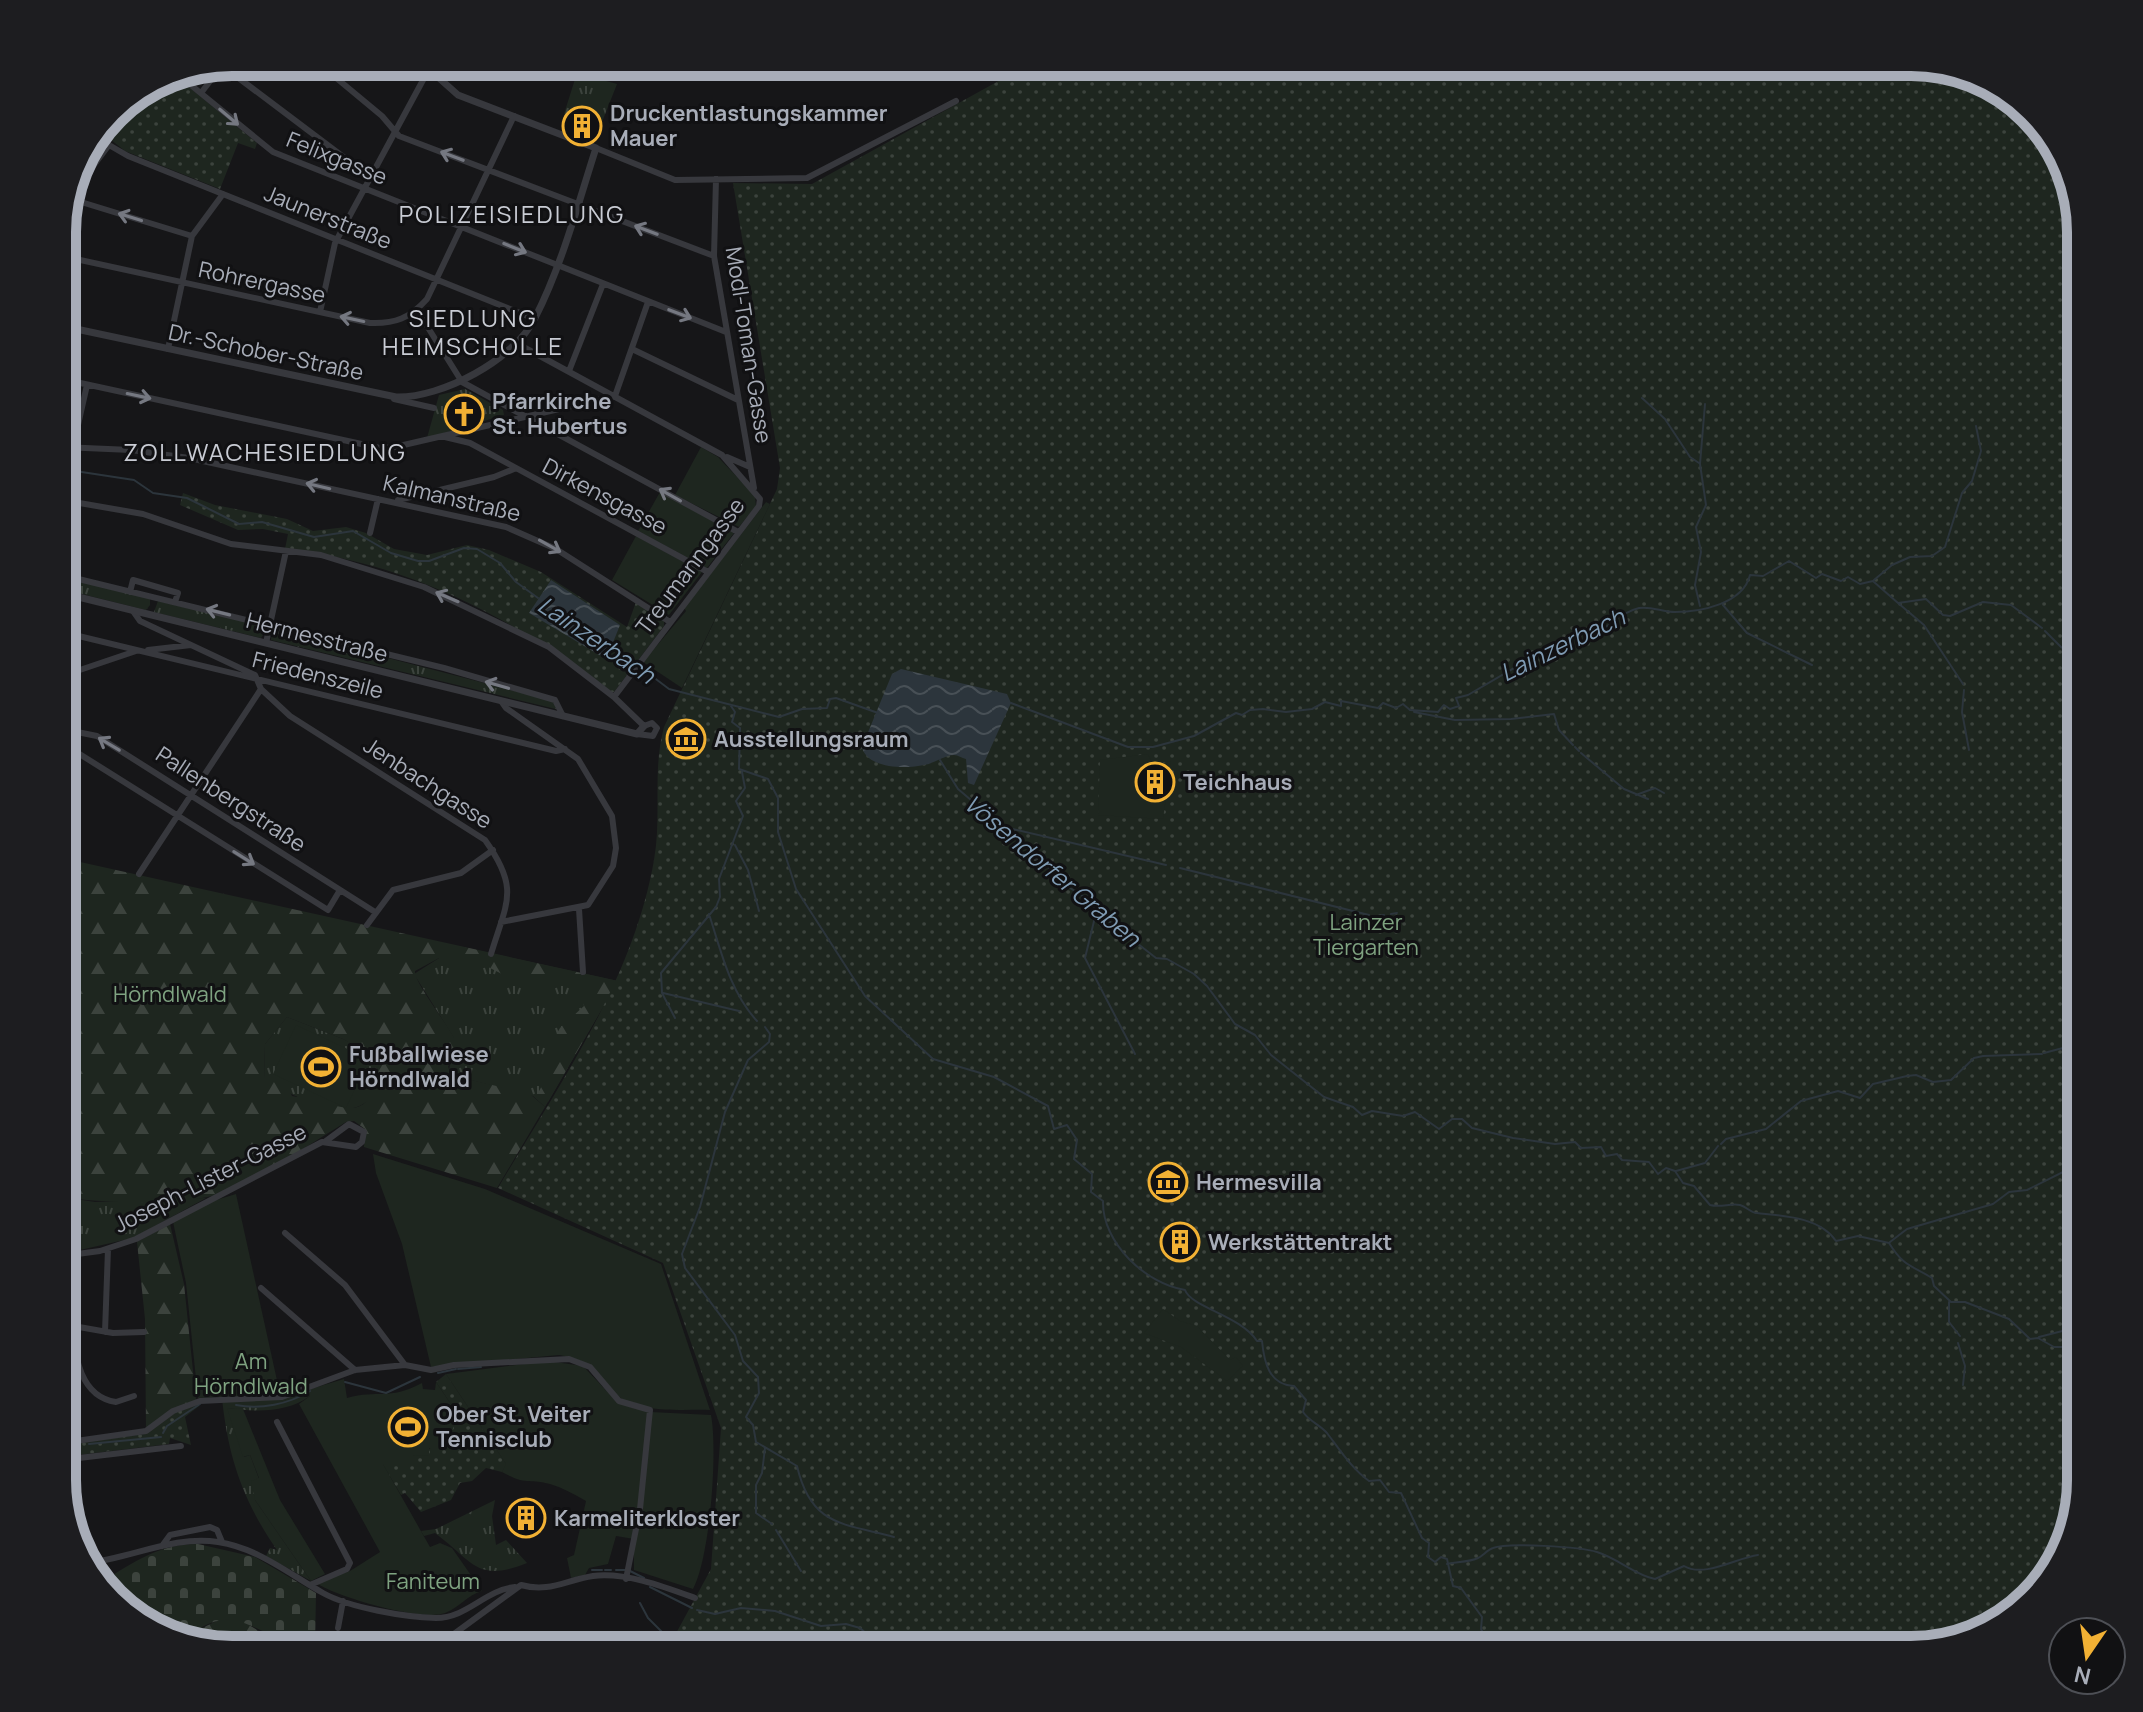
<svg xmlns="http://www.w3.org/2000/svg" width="2143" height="1712" viewBox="0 0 2143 1712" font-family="Manrope,sans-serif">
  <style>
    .grass { fill: url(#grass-tufts) }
    .forest { fill: url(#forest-firs); fill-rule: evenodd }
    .cemetery { fill: url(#cemetery-stones) }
    .park { fill: url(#park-dots) }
    .garden { fill: #1e261f }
    .water { fill: url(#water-waves) }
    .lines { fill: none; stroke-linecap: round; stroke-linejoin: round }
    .stream { stroke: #2c353c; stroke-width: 2 }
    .minor { stroke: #37383d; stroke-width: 6 }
    .tertiary { stroke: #37383d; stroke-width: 7 }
    .oneway { stroke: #757881 }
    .labels { text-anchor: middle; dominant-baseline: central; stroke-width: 6; stroke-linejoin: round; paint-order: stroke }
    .poi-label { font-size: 22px; font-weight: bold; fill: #a8adb8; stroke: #111113; text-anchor: start }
    .street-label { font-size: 22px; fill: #a8adb8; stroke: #111113 }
    .park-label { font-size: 22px; fill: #7fa381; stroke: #111113 }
    .neighbourhood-label { font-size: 24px; letter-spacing: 2px; fill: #c9ccd4; stroke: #111113 }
    .water-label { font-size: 24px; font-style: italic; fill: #7f9bb3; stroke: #111113 }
    .rim { fill: none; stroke: #a8adb8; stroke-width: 10 }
  </style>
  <defs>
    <pattern id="grass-tufts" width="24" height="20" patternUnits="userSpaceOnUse" patternTransform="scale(2)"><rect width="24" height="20" fill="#1e261f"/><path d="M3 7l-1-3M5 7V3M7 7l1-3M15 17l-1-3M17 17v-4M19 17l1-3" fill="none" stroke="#3c433d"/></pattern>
    <pattern id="forest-firs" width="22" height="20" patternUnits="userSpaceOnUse" patternTransform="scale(2)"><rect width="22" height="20" fill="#1e261f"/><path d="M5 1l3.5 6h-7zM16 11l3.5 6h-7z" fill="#3c433d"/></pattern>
    <pattern id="cemetery-stones" width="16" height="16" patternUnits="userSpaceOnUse" patternTransform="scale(2)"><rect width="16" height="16" fill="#1e261f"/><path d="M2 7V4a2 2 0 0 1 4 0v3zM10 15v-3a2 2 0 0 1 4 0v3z" fill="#3c433d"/></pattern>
    <pattern id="park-dots" width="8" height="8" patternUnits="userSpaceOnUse" patternTransform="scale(2)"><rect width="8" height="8" fill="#1e261f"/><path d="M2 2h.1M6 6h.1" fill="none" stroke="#3c433d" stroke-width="1.8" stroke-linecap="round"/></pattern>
    <pattern id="water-waves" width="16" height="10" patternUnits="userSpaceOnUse" patternTransform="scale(2)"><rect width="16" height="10" fill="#2c353c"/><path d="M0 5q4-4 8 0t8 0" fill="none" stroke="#485056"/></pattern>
  </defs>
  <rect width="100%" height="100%" fill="#161618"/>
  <path class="grass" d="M577,73L617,84L600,127L564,114Z
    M465,389L503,410L504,415L427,438L439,395Z
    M62,577L150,598V605L146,610L62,589Z
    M158,601L266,627L267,629L261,638L154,612Z
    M272,628L549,700L555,703L556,709L271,640Z
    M458,946L618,981L545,1107L533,1096L463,1078L449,1071L454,1038L414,974Z
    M287,1017L343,1039L379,1058C378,1070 379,1085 372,1095C352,1128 288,1094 264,1079L265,1044Z
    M62,1197L95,1202L206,1198L133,1238L62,1254Z
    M307,1390L310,1396C286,1413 256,1412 228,1408L244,1457L250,1455L259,1479L255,1500L311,1581L266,1556L270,1548L277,1550C243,1501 228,1457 222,1398H254Z
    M495,1500L492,1516L496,1545L506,1540L527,1563C476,1583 474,1562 435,1533L424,1536L421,1531L436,1529Z"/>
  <path class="forest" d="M62,858L618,981L548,1102L538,1093L550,1071L540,1064L560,1028L584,1006L578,986L557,979L544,982L519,973L502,974L476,961L466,967L454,958H439L415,971C414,984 455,1032 462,1054L448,1066L449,1070L463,1078L530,1094L545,1107L497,1188L364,1147L365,1129L354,1121L346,1122C306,1146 266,1176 222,1193C187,1206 100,1203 62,1197ZM287,1017L343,1039L379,1059C373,1124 349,1112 300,1093L297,1097L292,1096L288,1088L264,1078L265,1044Z
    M170,1224L184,1284L196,1400L146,1429L145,1319L137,1242Z
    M221,1619L248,1620L249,1625L281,1644L315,1646V1650H232L199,1644L204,1634L202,1628Z"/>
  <path class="cemetery" d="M198,1544L255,1557L316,1593L315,1646L265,1639V1632C242,1622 228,1613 202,1627L204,1634L199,1644C158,1635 127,1617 101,1583C133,1562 159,1544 198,1544Z"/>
  <path class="park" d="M1033,62H1911L1976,75L2023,104L2064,157L2081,232V1480L2072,1535L2039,1592L1986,1633L1911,1650H667L711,1569L721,1428L663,1263L498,1188C559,1084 633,981 654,860C662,816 652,771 664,727L777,489L780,468L733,183L812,184Z
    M173,74L257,143L255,149L238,143L220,189L125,151L100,131L120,104Z
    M183,493L215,505L287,519L313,531L346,527L366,533L394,549L427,555L467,545L489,550L541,572L627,627L636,602L664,620V626L614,692H610C517,619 404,561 285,549L288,534L263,529L238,530L180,505Z
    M446,1374L507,1465L502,1472L486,1468L472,1481L460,1483L451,1500L421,1512L405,1493L401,1495L382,1463L413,1456L446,1441L455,1410L436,1382Z
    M197,1403L199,1406L185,1417L191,1445L170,1438L169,1444L62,1457V1445L144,1434L177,1411Z"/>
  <path class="garden" d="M701,447L718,457L755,496L756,506L739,527L675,495Z
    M660,492L734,533L707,568L638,531Z
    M766,502L770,504L682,688L643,662L686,611L684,608Z
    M636,536L702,572L669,615L612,580Z
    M1148,754L1153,766L1171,761L1163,819L1098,815L1100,760Z
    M296,1025L369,1059L346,1108L273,1074Z
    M373,1154L485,1189L661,1264L710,1410C684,1409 639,1414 618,1396C593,1374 597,1361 559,1355L431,1367L402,1244L376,1173Z
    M236,1194L280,1394L198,1398L186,1283L173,1222L203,1204Z
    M1163,1309L1180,1321L1197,1326L1230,1360L1236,1357L1243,1366L1227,1381L1181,1347L1144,1333Z
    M548,1361L583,1366L618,1403L651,1412L711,1415C718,1450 710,1558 693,1589L634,1570V1539L616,1536L608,1564L589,1568L585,1575L571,1578L567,1558L574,1555L586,1501C574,1494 563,1488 550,1484C529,1478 527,1486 502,1472L506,1464L446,1374Z
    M344,1379L347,1398C378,1389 388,1401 422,1383L423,1389L435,1390L436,1382L455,1410L456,1420L446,1448H429V1455L413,1456V1464H383L430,1547L440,1543L452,1548L482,1591C467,1595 459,1608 445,1613C422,1622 337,1597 316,1583L350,1571L380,1552L299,1404L310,1396L307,1390Z
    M227,1408L243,1409L280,1500L325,1574L311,1581L255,1500L251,1481L259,1478L250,1455L243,1457Z"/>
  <path class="water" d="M551,580L620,625L612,645L601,656L529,613Z
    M901,669L1007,694L1011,703L974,785L968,783L966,759C962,758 958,755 954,755C945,755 933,764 924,765C906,769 867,769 862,747L892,674Z"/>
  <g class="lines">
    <path class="stream" d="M1857,67L1868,62
      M2067,384H2081
      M1642,398L1665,419L1690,457L1699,463
      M62,469L134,480L153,493L187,498L239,524L262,522L314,537L353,531L391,553L418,561H429L464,548L477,549L500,563L516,582L538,598
      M1874,580L1892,565L1910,557L1932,556L1945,547L1962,493L1972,481L1981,451L1976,426
      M1874,582L1898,603L1926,599L1943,615L1950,616L1983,602L2011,605L2042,628
      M1898,603L1924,625L1963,684
      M1723,605L1747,633L1812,665
      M1700,606L1695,585L1701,552L1696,527L1706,505L1700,464L1705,404
      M2045,631L2061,647L2081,657
      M611,645L669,689L779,717L802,709L827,708L830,699L836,698L878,713
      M1964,690L1962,712L1969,750
      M1011,703L1128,747H1153L1194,736L1236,713L1242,715L1250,710L1263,709L1286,712L1312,709L1325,702L1341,706V701L1378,708L1383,703L1396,708L1403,704L1410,710L1438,712L1444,705L1450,709L1459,706L1456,698L1468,695L1567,637L1580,631L1597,633C1612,624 1622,612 1639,608C1652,606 1662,612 1675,612C1700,612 1743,604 1750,575L1763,576L1789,561L1816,578L1822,574L1841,581L1848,577L1860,584L1873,581
      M731,706L735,712L732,722L740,728L739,769L768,779L778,798V832L796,889L865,996L933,1059L994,1077L1048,1106L1054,1129L1067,1125L1077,1140L1074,1159L1092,1174L1091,1192L1103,1201C1102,1243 1146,1284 1185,1290C1191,1307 1241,1316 1257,1341H1262C1264,1362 1269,1385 1294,1386L1306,1400L1303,1412C1309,1421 1320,1425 1327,1433C1340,1450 1352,1469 1369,1481L1380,1480L1389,1492L1401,1493L1422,1538L1429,1543L1428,1557L1435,1562L1441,1557L1447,1559L1453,1586L1461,1588L1482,1617L1481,1629L1491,1650
      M1414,712L1455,720L1511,719L1554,714L1559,730L1573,745
      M1575,747L1579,751
      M1581,753L1624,789L1648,799
      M940,760L958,789L1030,850L1037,861L1058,873L1064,884L1087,899L1096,911L1110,914V922L1156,958L1167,959L1194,974L1207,986L1235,1024L1255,1035L1271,1055L1324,1097L1353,1107L1362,1115L1372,1111L1403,1116L1415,1112L1439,1129L1452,1119H1462L1472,1128L1513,1138L1555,1144L1575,1142L1581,1148L1601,1147L1606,1156L1617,1154L1622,1160L1649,1162L1658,1174L1666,1168L1675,1171L1683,1183L1694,1186L1710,1205C1721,1208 1730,1203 1740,1205C1747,1207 1751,1213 1757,1213C1784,1216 1820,1217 1836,1241L1858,1236L1889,1243C1904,1267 1911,1265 1932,1278L1934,1286L1951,1302H1965L2009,1319L2030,1339L2038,1338L2054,1347H2071
      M1636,795L1655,788L1664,793
      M996,825L1166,865
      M735,845L748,870L759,911
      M1180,868L1369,915
      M709,914C721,951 730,992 757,1021
      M1391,914L1397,913
      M1378,916L1384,915
      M1095,917L1085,958L1135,1054
      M663,993L739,1011
      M675,1018L662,993L661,973L716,907L720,897L719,879L743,816L736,801L745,788L742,772
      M765,1027L770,1034L769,1042L748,1060L725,1112L700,1207L682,1254L685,1268L735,1335L743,1361L758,1377L759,1393L746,1417L753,1425L756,1442L797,1466C811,1526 842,1523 894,1537
      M2044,1053L2078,1044
      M1721,1144L1726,1139L1766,1129L1801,1101L1838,1091L1860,1098L1873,1084L1907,1076L1916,1075L1933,1082L1951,1080L1974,1058L1983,1056L2042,1054
      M2075,1166L2081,1163
      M1676,1171L1705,1163L1718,1146
      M1890,1242L1907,1229L1993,1204L2009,1192L2027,1190L2071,1168
      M1949,1302V1322L1960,1336
      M2039,1337L2074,1328
      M1958,1343L1965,1366L1963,1385
      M2074,1347L2081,1346
      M458,1369L481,1367
      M438,1373L456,1369
      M345,1382L386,1393L420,1377
      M236,1405C260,1410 289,1404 310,1391
      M163,1433L167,1426L200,1404
      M89,1444L161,1437
      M765,1448L762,1473L756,1485V1513L772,1524
      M776,1530L801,1571
      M1447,1564C1456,1562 1470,1562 1478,1558C1483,1556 1487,1550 1493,1548C1507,1542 1581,1547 1597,1552C1619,1559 1635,1575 1655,1579L1684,1566C1704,1578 1736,1558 1758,1555
      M592,1570H602
      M605,1570H611
      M616,1570H626
      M630,1571L644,1578
      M650,1587L692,1608
      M640,1603L648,1618L673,1643
      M697,1610L715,1614L741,1608L775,1611L821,1626L846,1624L860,1628L877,1643L885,1645L941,1644
      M678,1645L689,1650
      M549,1650L571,1643L607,1650"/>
    <path class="minor" d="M317,62L382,116L399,136L714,256
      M220,64L370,177
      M176,73L273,152L726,332
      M201,93L223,64
      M99,132L109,145L128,156L535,319
      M596,148L675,180L807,178L956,101
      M716,179L714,256L754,488
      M68,198L192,236
      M69,198L109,145
      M62,256L370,323C395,324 410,318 427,299L514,116
      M417,310L462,382L738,532
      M320,312L335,243L429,69
      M516,343L722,455L760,499L759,506L614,697
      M168,349L192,236L223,194
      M632,349L738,400
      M569,371L603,284
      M62,379L380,448L395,447L615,396L648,302
      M394,399L434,408
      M445,437L470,443L708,572
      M62,447L131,450L189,458L506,527L556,549L670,622
      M73,447L87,385
      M727,457L750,467
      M62,500L143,514L231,544L321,555L424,587L549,647L614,697L644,726L652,723L657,728L653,736L637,734
      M398,500L494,477L514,469
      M370,533L378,499
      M62,575L444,668L555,700L563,716
      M130,592L133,580L178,593L175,602
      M133,611L140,621L255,675L261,689L290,716L485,840C520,889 507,901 491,954
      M62,632L556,751L565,749
      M266,643L286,551
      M148,650L191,645
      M62,676L136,651
      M62,729L97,736L375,912
      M62,743L328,910L340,890
      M62,832L77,849
      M139,874L261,689
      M579,909L583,972
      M501,922L588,905L613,866L616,848L612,816L578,759L506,708L501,701
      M367,925L393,890L461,873L493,850
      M285,1233L345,1285L405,1365
      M62,1256L100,1251L136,1239L322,1142L356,1147L362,1142L364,1132L349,1124L326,1141
      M261,1288L355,1370
      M62,1324L113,1333L144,1332
      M75,1326C73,1356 81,1397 116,1402L134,1396
      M105,1332L108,1249
      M277,1422L350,1563L347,1569L310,1585
      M62,1443L146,1431L173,1411L200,1401L282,1397L355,1370L405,1365L431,1370L454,1365L569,1359L590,1367L619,1401L650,1410L640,1509L626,1579
      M62,1460L181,1446
      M162,1546L170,1535L210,1527L217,1530L222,1542
      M86,1563C130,1559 173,1535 218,1542C258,1548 289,1574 323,1593C350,1608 405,1617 436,1618C467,1618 485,1590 515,1587
      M338,1628L343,1601
      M432,1650L521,1585C549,1593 566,1580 593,1576C626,1572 665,1587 695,1598"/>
    <path class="tertiary" d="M62,326L396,397C442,398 514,360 535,318C562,265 578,204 596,148L458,95L421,62
      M62,593L637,734L644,726"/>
  </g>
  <defs><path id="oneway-shaft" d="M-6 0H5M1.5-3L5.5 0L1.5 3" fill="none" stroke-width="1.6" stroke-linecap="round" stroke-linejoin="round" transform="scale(2)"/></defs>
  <g class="oneway">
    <use href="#oneway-shaft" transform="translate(229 117) rotate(40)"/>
    <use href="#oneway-shaft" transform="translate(452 156) rotate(-159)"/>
    <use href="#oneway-shaft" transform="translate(130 217) rotate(-163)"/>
    <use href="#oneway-shaft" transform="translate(646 230) rotate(-159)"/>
    <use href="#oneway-shaft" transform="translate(515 248) rotate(22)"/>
    <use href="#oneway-shaft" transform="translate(680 314) rotate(21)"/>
    <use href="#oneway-shaft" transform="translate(352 319) rotate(-168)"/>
    <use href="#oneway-shaft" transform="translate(139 396) rotate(12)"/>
    <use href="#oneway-shaft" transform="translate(318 486) rotate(-167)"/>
    <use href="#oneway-shaft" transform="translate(670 495) rotate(-151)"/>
    <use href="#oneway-shaft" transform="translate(550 546) rotate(29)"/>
    <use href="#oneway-shaft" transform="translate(447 597) rotate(-157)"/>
    <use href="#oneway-shaft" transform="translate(218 612) rotate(-166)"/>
    <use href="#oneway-shaft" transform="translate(497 685) rotate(-164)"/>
    <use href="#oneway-shaft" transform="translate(109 744) rotate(-149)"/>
    <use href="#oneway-shaft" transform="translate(244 858) rotate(32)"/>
  </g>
  <defs>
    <symbol id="building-ring" viewBox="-11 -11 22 22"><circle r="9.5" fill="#111113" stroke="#f2b134" stroke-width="1.5"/><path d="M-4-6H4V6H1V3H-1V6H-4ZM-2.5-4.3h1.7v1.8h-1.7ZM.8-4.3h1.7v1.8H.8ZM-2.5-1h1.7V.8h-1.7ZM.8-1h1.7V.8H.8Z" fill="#f2b134"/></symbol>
    <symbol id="church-ring" viewBox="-11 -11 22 22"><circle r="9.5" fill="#111113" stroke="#f2b134" stroke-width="1.5"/><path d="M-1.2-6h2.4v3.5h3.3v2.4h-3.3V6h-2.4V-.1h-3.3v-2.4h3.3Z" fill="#f2b134"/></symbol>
    <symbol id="museum-ring" viewBox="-11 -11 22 22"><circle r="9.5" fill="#111113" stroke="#f2b134" stroke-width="1.5"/><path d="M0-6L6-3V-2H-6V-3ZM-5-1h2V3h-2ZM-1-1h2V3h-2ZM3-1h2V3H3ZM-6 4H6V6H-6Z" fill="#f2b134"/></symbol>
    <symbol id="stadium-ring" viewBox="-11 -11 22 22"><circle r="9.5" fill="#111113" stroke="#f2b134" stroke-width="1.5"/><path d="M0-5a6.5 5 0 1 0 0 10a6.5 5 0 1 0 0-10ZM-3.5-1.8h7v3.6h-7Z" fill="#f2b134"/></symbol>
  </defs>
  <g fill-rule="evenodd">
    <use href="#building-ring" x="560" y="104" width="44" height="44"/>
    <use href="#church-ring" x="442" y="392" width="44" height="44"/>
    <use href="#museum-ring" x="664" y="717" width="44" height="44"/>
    <use href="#building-ring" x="1133" y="760" width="44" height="44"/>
    <use href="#stadium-ring" x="299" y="1045" width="44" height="44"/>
    <use href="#museum-ring" x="1146" y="1160" width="44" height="44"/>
    <use href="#building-ring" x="1158" y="1220" width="44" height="44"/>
    <use href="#stadium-ring" x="386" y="1405" width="44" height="44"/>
    <use href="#building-ring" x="504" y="1496" width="44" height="44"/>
  </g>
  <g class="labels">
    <g class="poi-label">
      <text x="610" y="113">Druckentlastungskammer<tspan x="610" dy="25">Mauer</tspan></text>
      <text x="492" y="401">Pfarrkirche<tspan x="492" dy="25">St. Hubertus</tspan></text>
      <text x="714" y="739">Ausstellungsraum</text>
      <text x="1183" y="782">Teichhaus</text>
      <text x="349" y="1054">Fußballwiese<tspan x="349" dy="25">Hörndlwald</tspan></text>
      <text x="1196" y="1182">Hermesvilla</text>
      <text x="1208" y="1242">Werkstättentrakt</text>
      <text x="436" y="1414">Ober St. Veiter<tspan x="436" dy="25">Tennisclub</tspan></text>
      <text x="554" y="1518">Karmeliterkloster</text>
    </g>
    <g class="street-label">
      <text transform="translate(337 158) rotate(22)">Felixgasse</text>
      <text transform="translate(328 217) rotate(22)">Jaunerstraße</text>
      <text transform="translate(262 282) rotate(12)">Rohrergasse</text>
      <text transform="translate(749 345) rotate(81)">Modl-Toman-Gasse</text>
      <text transform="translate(266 352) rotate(12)">Dr.-Schober-Straße</text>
      <text transform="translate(605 496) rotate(28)">Dirkensgasse</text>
      <text transform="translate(452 498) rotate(13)">Kalmanstraße</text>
      <text transform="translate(690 566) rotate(-53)">Treumanngasse</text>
      <text transform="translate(317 637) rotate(14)">Hermesstraße</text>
      <text transform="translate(318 675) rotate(14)">Friedenszeile</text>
      <text transform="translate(428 783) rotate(33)">Jenbachgasse</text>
      <text transform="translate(231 799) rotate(33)">Pallenbergstraße</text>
      <text transform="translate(210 1178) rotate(-27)">Joseph-Lister-Gasse</text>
    </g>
    <g class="park-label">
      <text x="1366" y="922">Lainzer<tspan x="1366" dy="25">Tiergarten</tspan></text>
      <text x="170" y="994">Hörndlwald</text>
      <text x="251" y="1361">Am<tspan x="251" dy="25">Hörndlwald</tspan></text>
      <text x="433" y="1581">Faniteum</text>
    </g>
    <g class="neighbourhood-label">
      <text x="512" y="213">POLIZEISIEDLUNG</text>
      <text x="473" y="317">SIEDLUNG<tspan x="473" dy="28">HEIMSCHOLLE</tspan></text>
      <text x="265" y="451">ZOLLWACHESIEDLUNG</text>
    </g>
    <g class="water-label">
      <text transform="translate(597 639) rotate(34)">Lainzerbach</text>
      <text transform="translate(1562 644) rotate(-26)">Lainzerbach</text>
      <text transform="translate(1053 870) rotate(40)">Vösendorfer Graben</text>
    </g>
  </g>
  <path d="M0 0H2143V1712H0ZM232 76H1911A156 156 0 0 1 2067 232V1480A156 156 0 0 1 1911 1636H232A156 156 0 0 1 76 1480V232A156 156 0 0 1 232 76Z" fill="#1d1d20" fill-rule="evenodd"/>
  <path class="rim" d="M232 76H1911A156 156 0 0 1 2067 232V1480A156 156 0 0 1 1911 1636H232A156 156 0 0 1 76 1480V232A156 156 0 0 1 232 76Z"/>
  <g transform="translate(2087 1656) rotate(193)"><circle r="38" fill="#111113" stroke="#4d4f55" stroke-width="2"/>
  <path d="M0-6L14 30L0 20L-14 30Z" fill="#f2b134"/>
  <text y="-12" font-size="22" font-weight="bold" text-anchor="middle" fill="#a8adb8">N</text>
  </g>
</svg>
